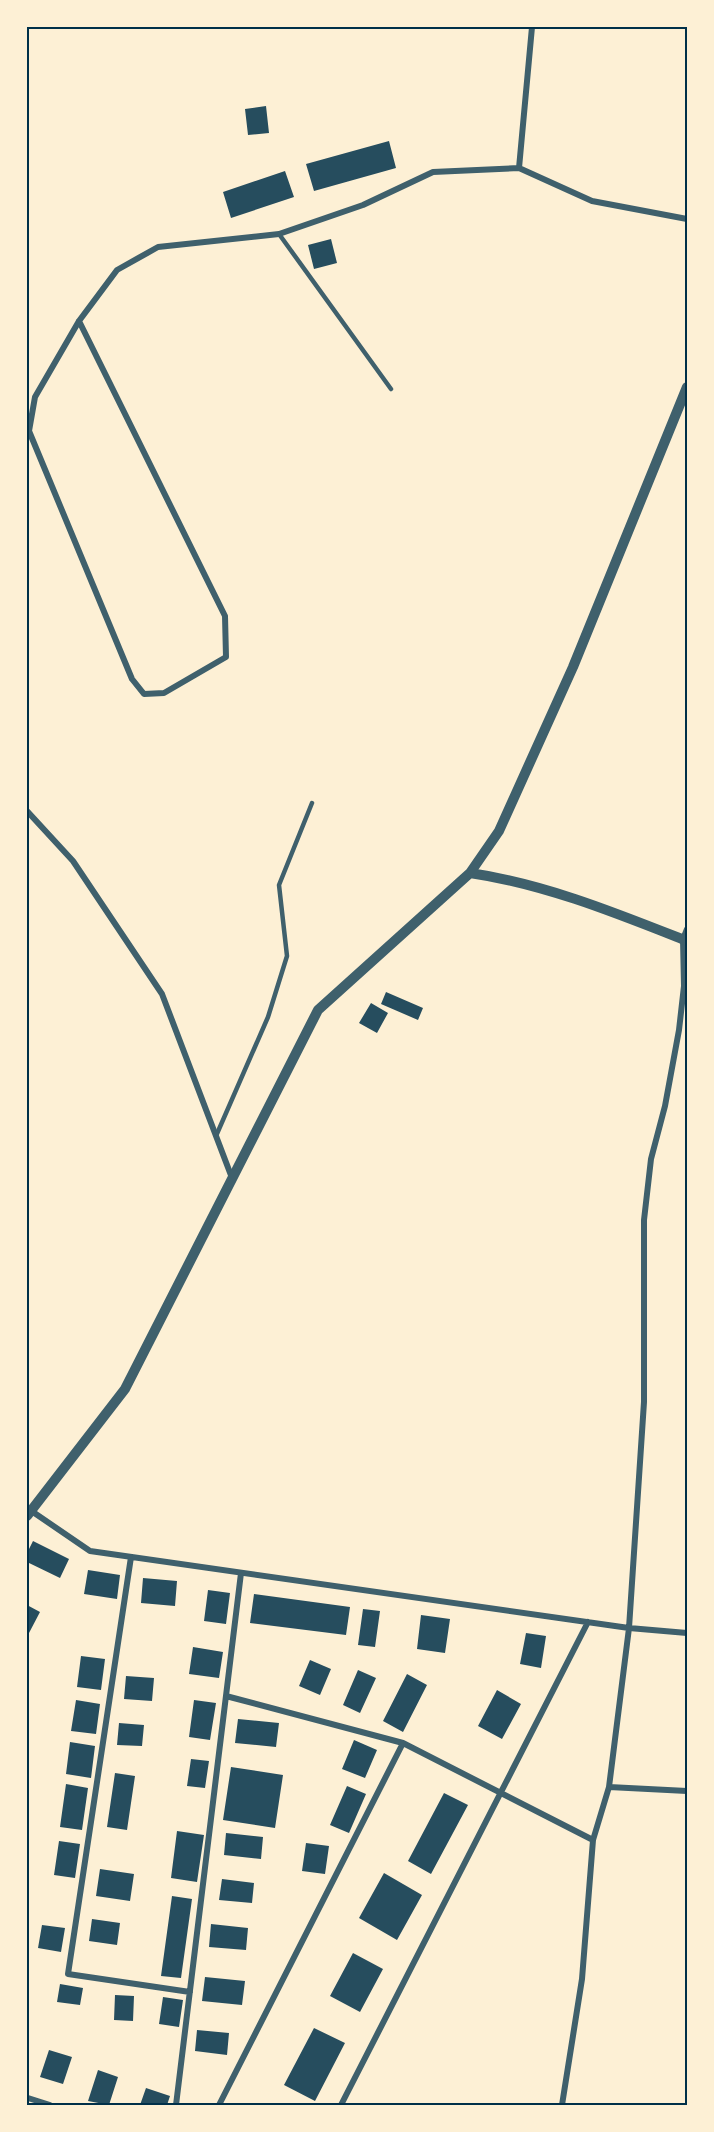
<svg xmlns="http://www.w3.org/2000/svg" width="714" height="2132" viewBox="0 0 714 2132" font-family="Montserrat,sans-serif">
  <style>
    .building { fill: #264d5e }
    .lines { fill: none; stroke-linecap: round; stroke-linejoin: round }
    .service { stroke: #3f606c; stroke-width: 4.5 }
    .minor { stroke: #3f606c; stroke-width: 6 }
    .tertiary { stroke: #3f606c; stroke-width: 10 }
    .neatline { fill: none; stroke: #003049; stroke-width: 2 }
  </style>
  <rect width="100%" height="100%" fill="#fdf0d5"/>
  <path class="building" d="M266,106L269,133L248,135L245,109Z
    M389,141L396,168L314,191L306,164Z
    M285,171L294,197L231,218L223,192Z
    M331,239L337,263L314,269L308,245Z
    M386,992L423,1008L418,1020L381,1004Z
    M371,1003L388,1013L377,1033L359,1023Z
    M33,1541L69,1559L60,1578L27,1562V1553Z
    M88,1570L120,1575L117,1599L84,1594Z
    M143,1578L177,1581L175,1606L141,1603Z
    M208,1590L230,1593L226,1624L204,1621Z
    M254,1594L350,1607L346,1635L250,1623Z
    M27,1605L40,1612L29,1633L27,1632Z
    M363,1609L380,1611L375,1647L358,1645Z
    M421,1615L450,1619L445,1653L417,1649Z
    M526,1633L546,1636L541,1668L520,1664Z
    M193,1647L223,1652L219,1678L189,1674Z
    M81,1656L105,1659L101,1690L77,1687Z
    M310,1660L331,1669L320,1695L299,1686Z
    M358,1670L376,1678L360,1713L343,1705Z
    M407,1674L427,1685L403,1732L383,1721Z
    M126,1676L154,1678L152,1701L124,1699Z
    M497,1690L521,1704L502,1739L478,1726Z
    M76,1700L100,1704L96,1734L71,1731Z
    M194,1700L216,1703L210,1740L189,1737Z
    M238,1719L279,1723L276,1747L235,1743Z
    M119,1723L144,1725L142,1746L117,1745Z
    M354,1740L377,1750L365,1778L342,1769Z
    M70,1742L95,1746L91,1778L66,1774Z
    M191,1759L209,1761L205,1788L187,1786Z
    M231,1767L283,1775L275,1828L223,1820Z
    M115,1773L135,1776L127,1830L107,1827Z
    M66,1784L88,1788L82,1830L60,1827Z
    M347,1786L366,1794L349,1833L330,1825Z
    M444,1793L468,1805L431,1874L408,1861Z
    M177,1831L204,1835L197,1882L171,1878Z
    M226,1833L263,1837L261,1859L224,1855Z
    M59,1841L80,1844L75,1878L54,1875Z
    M306,1843L329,1846L325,1874L302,1871Z
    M100,1869L134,1874L130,1901L96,1896Z
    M384,1873L422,1895L397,1940L359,1918Z
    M222,1879L254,1883L252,1903L219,1900Z
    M172,1896L192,1899L181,1978L161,1976Z
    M92,1919L120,1923L117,1945L89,1941Z
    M211,1924L248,1928L246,1950L209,1947Z
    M42,1925L65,1928L61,1952L38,1948Z
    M353,1953L383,1969L360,2012L330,1996Z
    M205,1977L245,1981L242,2005L202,2001Z
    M60,1984L83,1988L80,2005L57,2002Z
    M115,1995L134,1996L133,2021L114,2020Z
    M163,1997L183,2000L179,2027L159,2024Z
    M314,2028L345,2043L315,2101L284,2085Z
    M197,2030L229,2033L227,2055L195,2051Z
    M49,2050L72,2057L63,2084L40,2077Z
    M98,2070L118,2077L109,2105L88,2101Z
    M146,2088L170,2096L167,2105H140Z"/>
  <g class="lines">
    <path class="service" d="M279,234L391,389
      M216,1136L268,1017L287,956L279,885L312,803"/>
    <path class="minor" d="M519,168L532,27
      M79,321L225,616L226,657L164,693L144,694L132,679L29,431L35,397L79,321L117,270L158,247L279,234L363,205L433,172L519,168L592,201L687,219
      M27,811L73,861L162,994L232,1178
      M30,1510L90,1551L629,1628L687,1633
      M131,1557L68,1974L190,1992
      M226,1696L403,1743L593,1840
      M609,1787L687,1791
      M28,2098L50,2105
      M176,2105L241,1573
      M219,2105L403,1743
      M341,2105L588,1622
      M562,2105L582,1979L593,1840L609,1787L629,1628L644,1402V1220L651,1159L665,1106L679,1030L684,986L683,939L687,929"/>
    <path class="tertiary" d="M470,873C545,884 616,913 687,941
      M27,1516L125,1389L318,1010L470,873L499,831L573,667L687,387"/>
  </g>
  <rect width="714" height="2132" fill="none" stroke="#fdf0d5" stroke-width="57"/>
  <rect x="28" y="28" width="658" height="2076" class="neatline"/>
</svg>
